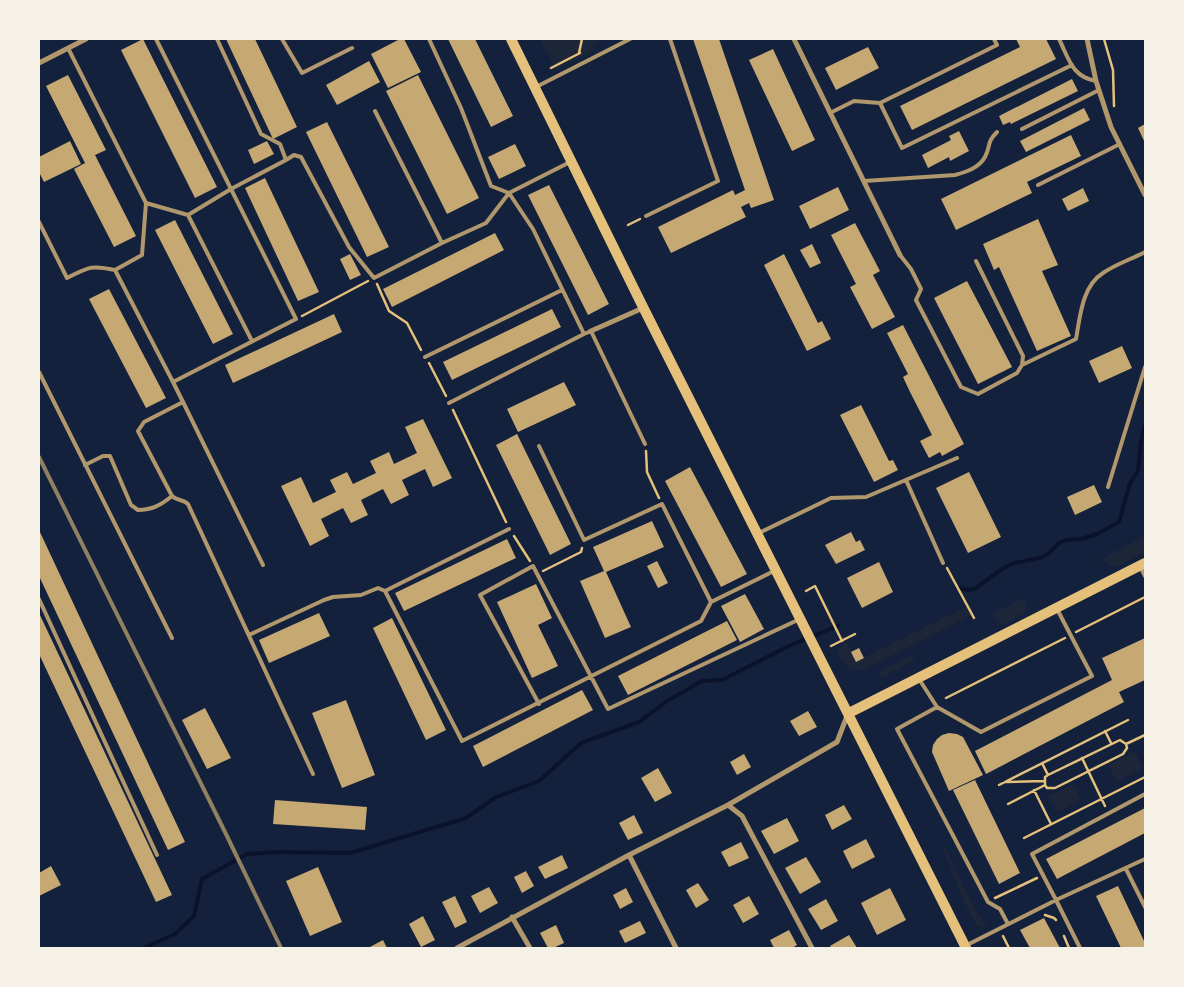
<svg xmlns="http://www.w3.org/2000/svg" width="1184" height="987" viewBox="0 0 1184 987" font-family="Rubik,sans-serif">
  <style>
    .green { fill: #1d2539 }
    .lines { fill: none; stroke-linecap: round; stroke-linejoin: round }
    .stream { stroke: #0b132b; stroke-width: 4 }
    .building { fill: #c6a872 }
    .path { stroke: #e5c07b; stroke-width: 2.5 }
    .service { stroke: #b1986c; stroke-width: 4 }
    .minor { stroke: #b1986c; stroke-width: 5 }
    .secondary { stroke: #e5c07b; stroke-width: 10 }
    .rail { stroke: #918062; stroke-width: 4 }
  </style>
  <rect width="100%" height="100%" fill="#14213d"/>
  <path class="green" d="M540,39H605L593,45L595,50L556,70Z
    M1145,536V552L1115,568L1109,565L1107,561L1103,562L1101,559Z
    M1023,598L1027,606L1025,613L1002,625L991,614Z
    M966,607L970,616L863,670C847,673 843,661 836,649L847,643L856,661Z
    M913,654L914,658L911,663L881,678L878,672Z
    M1135,751L1143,768L1117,782L1108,765Z
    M1073,784L1081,800L1057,812L1049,796Z
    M946,849L975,909L988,927H980C967,917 951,867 944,850Z"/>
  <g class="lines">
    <path class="stream" d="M961,588L968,590L974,589L1005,567L1015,563L1040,558L1048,554L1059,543L1066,540L1081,539L1097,534L1119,522L1130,483L1138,471L1141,441L1145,425
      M144,948L175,934L194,916L202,879L247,854L278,852L350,853L466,818L496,797L539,781L581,743L639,722L667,701L702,681L722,680L791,645L838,626"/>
  </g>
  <path class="building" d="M143,39L217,187L195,198L121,50Z
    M226,39H255L297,127L273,139Z
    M400,39H404L421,72L388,88L371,54Z
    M448,39H475L513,116L491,127Z
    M693,39H719L774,200L751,208L749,203L741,207L746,217L671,253L658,227L733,190L735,195L745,190Z
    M1016,39H1046L1056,59L912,130L900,106L1020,47Z
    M868,47L879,68L836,90L825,68Z
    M773,49L815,140L792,151L749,60Z
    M369,61L380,82L337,105L326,85Z
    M68,75L106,150L95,155L136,236L114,247L74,169L85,163L46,86Z
    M418,75L479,198L447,214L386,91Z
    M1072,79L1078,91L1011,124L1010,122L1003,125L999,116Z
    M1084,108L1090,120L1026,152L1020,141Z
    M327,122L389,247L367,257L306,132Z
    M1145,124V143L1138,128Z
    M959,131L969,151L950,161L949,157L928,168L922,155L951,140L949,136Z
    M1071,135L1081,156L1027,182L1032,193L956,230L941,199Z
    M70,141L81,164L44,182L39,172V157Z
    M267,141L274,154L254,164L248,150Z
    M515,144L526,166L499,179L488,157Z
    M265,178L319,292L298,301L245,188Z
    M549,185L609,304L588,315L528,195Z
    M838,187L849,210L810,229L799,206Z
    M1083,188L1089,201L1068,211L1062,199Z
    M1038,219L1058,265L1042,271L1071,336L1037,351L999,267L994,270L983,244Z
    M175,220L233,334L213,344L155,230Z
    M855,223L880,271L873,275L895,317L872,329L850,287L856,284L831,235Z
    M495,233L504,250L392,307L383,289Z
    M812,244L821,263L810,268L800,250Z
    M350,254L361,275L350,280L340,259Z
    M784,254L818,323L822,321L831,339L807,351L764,265Z
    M967,281L1012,367L978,384L934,298Z
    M109,289L166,398L146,408L89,299Z
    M552,309L561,327L452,380L443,362Z
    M334,314L342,332L233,383L225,365Z
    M903,325L964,444L942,456L940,452L929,458L920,441L932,435L910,392L903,377L908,374L887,333Z
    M1122,346L1132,368L1099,383L1089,361Z
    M564,382L576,405L518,432L507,409Z
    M861,405L889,461L893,460L898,470L874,482L840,415Z
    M423,419L452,478L433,487L425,469L402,480L409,495L391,504L383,489L361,500L368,515L351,523L343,508L321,519L329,536L310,546L281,486L301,477L313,503L336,492L330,480L347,472L353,484L376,473L370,461L389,452L394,464L417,453L405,427Z
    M517,434L571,544L550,555L496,445Z
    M690,467L747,574L721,587L665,481Z
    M969,472L1001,537L968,553L936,488Z
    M1094,485L1102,502L1075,515L1067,497Z
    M652,521L664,547L606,572L631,627L605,638L580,581L604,571L593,547Z
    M39,530L185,842L168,850L39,576Z
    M851,532L856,542L860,540L865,550L836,564L825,545Z
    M507,539L516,558L404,611L395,593Z
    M657,561L668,583L658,588L647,566Z
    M879,562L893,592L862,608L847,578Z
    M536,584L552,618L538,625L558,666L532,678L497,602Z
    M745,594L764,629L740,642L721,606Z
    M39,613L172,895L156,902L39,654Z
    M319,613L330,636L269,663L259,640Z
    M392,618L446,730L426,740L373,628Z
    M727,621L737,640L628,695L618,676Z
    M1145,638V680L1119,692L1124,702L986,774L975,751L1112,680L1102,658Z
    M859,648L864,658L856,662L851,652Z
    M582,690L593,710L483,767L473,746Z
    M346,700L375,775L342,788L312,713Z
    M205,708L231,758L207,769L182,720Z
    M808,711L817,727L799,736L790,721Z
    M949,733L957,734L963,737L983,775L949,791L932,752L933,745L937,739L942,735Z
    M744,754L751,767L737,775L730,762Z
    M658,768L672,793L655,802L641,778Z
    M975,780L1020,873L999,884L953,790Z
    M275,800L367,807L365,830L273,824Z
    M844,805L852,819L832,830L825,815Z
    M1145,808V833L1057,879L1046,859Z
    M634,815L643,833L628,840L619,823Z
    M787,818L799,841L774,854L761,831Z
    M866,839L875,857L852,869L843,851Z
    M741,842L749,858L729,867L721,852Z
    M562,855L568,868L545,879L538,867Z
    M806,857L821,882L800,894L785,868Z
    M51,866L61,885L39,896V873Z
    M318,867L342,922L310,936L286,881Z
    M526,871L534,886L522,893L514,877Z
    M698,883L709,900L696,908L686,890Z
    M1118,886L1145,943V948H1121L1096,896Z
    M489,887L498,903L480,913L471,896Z
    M626,888L633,902L620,909L613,895Z
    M890,888L906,920L877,935L861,903Z
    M455,896L467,922L455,928L442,902Z
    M749,896L759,914L743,923L733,905Z
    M826,899L838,921L821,930L808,909Z
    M423,916L435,940L421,947L409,924Z
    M1044,918L1060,948H1030L1020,930Z
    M640,921L646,933L625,943L619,931Z
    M556,925L564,943L553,948H548L540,933Z
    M789,930L797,945L792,948H774L770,940Z
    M849,935L857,948H831L830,946Z
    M383,940L387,948H368Z"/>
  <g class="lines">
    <path class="path" d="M1104,39L1113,70L1114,106
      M579,53L582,39
      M551,68L580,53
      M628,225L640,219
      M377,284L389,311L407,323L421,350
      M302,316L368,281
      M429,363L446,396
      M453,410L506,522
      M646,451L647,472L659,498
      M514,536L530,561
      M947,568L974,618
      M543,571L581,552L582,548
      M806,591L815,586L842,641
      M1076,632L1145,597
      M831,646L855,634
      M946,698L1065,638
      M1105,731L1111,743
      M1120,740L1126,744L1127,748L1123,754L1055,788H1047L1045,785V777L1048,775Z
      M1126,744L1145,735
      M1082,758L1105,806
      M1042,763L1048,775
      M1005,782L1044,781
      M999,785L1128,720
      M1034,790L1051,824
      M1008,804L1045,785
      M1024,838L1145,777
      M995,898L1037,878
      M1045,915L1054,918L1056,920
      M1003,936L1009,948
      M1064,936L1069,948"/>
    <path class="service" d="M217,39L261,134L280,144L286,160L294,155L301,157L349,247L374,278L442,243L486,223L509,193L570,162
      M282,39L302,73L352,48
      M429,39L461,108L491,186L509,193L533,229L584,334L591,331L645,444
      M994,39L997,45L880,103L902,148L1072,65
      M1059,39C1069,59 1072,77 1096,81
      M68,48L146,203L142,255L115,270L173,382L296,319L231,189L286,160
      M536,87L630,39
      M375,111L442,243
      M830,113L854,101L880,103
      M1022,129L1099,90
      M864,181L955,175C966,172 979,168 985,157C991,146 986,143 997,132
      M1038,185L1120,144
      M146,203L188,215L231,189L156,39
      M188,215L252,341
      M646,216L718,181L670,39
      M39,222L67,278C89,267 91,265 115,270
      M900,255L911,269L921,289L916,300L961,387L978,394L1017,373L1022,365L1023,356L976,261
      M425,357L562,290
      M1022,365L1076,339C1080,317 1082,286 1103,273C1116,264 1132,259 1145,252
      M39,372L172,638
      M173,382L183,402L144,422L138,431L172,496C177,501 183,499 188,504L313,774
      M183,402L263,565
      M449,403L584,334
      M539,446L584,540L662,504L711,602
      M85,465L103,456H110L131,505L138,510C152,510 161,505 172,496
      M906,480L943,563
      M1108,487L1145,367
      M509,529L385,591L462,741L701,621L711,602L774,571
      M759,533L831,498L866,497L957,458
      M1140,566L1145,576
      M39,599L157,855
      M249,635L324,600L333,597L361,595L378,588L385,591
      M919,679L937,707
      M539,704L480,595L533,566L608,709L800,619
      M1145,794L1032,854L1056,900L1145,859
      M1126,869L1145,907
      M1008,924L1000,909L988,902L897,729L937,707L981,732L1092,676L1057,609
      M965,946L1056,900L1080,948"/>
    <path class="minor" d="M794,39L900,255
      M1087,39L1096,81L1111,127L1145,195
      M39,63L86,39
      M591,331L643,308
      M728,805L742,816L812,948
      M629,855L676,948
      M512,917L530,948
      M457,948L629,855L728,805L837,742L847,716"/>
    <path class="secondary" d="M511,39L643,307L966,948
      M849,713L1145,563"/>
    <path class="rail" d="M39,457L225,832L281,948"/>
  </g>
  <rect width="1184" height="987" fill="none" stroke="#f6f1e7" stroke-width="80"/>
</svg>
